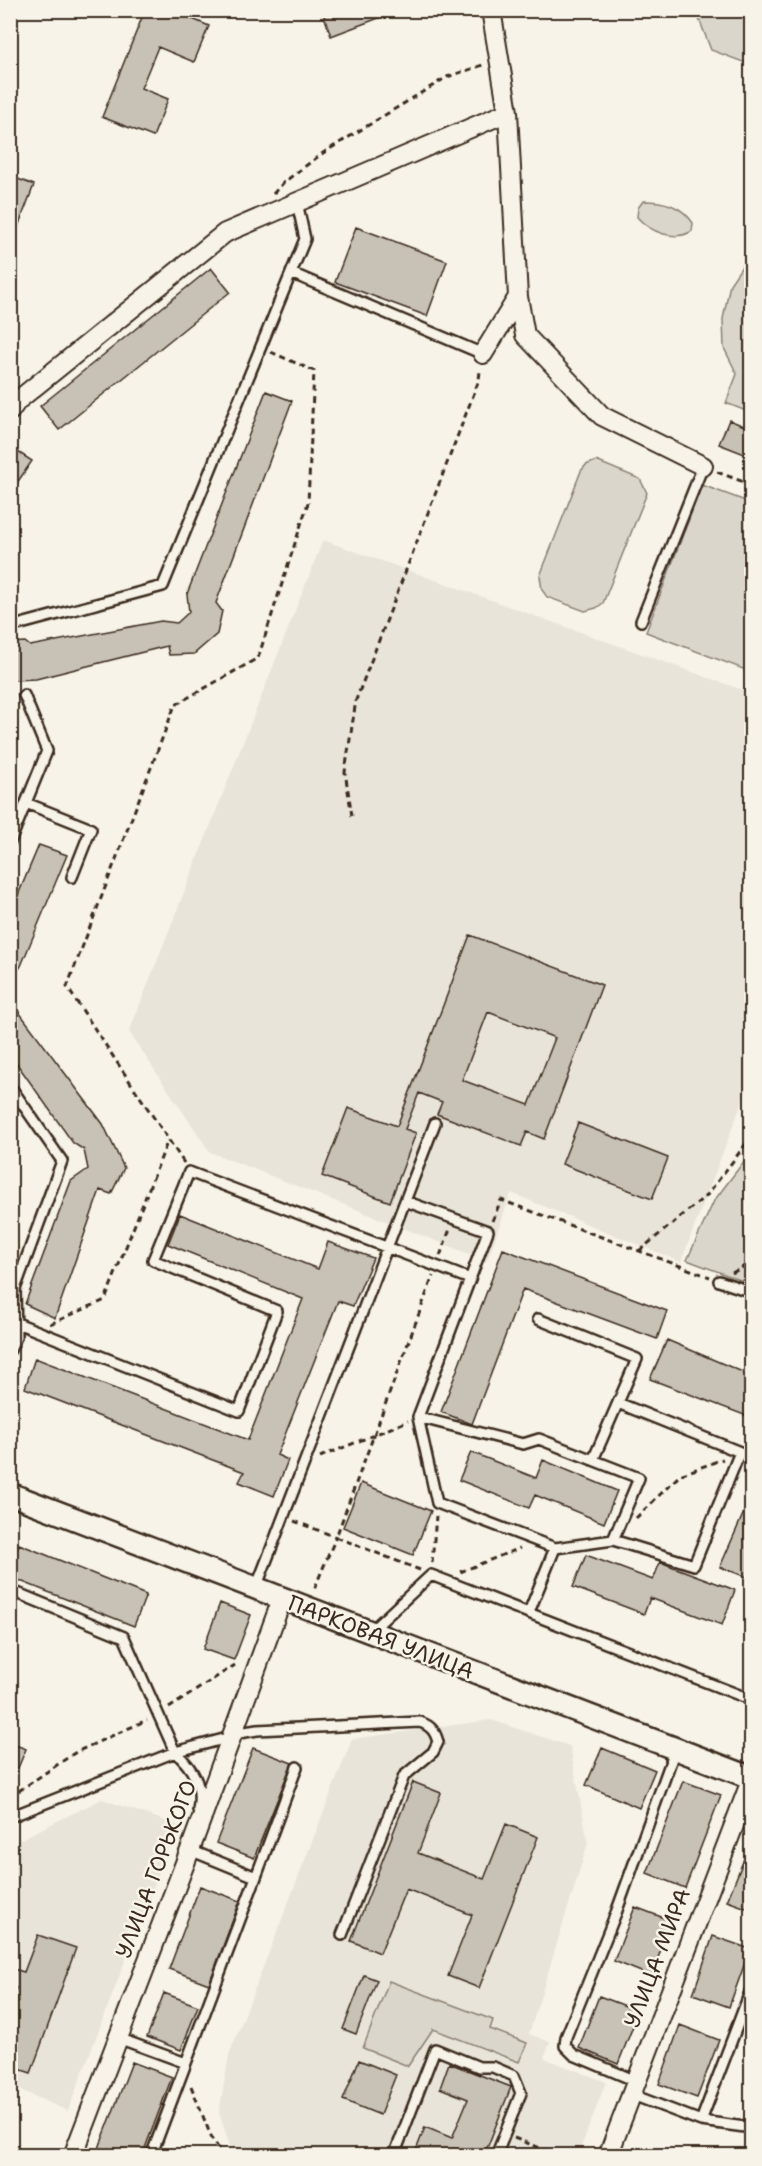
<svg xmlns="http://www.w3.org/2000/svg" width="762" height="2166" viewBox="0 0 762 2166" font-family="'Shantell Sans',sans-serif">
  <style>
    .built { fill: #e9e4d9 }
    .green { fill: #dbd6cb; stroke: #8b8074; stroke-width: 1.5 }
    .building { fill: #c8c1b6; stroke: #3b2a1e; stroke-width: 1.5; fill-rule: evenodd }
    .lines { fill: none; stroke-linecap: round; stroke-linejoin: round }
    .service-casing { stroke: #3b2a1e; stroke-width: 14 }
    .minor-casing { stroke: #3b2a1e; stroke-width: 22 }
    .tertiary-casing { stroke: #3b2a1e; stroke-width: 26 }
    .path { stroke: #3b2a1e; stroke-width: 3; stroke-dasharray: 6 4.5; stroke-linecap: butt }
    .service { stroke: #f7f3e8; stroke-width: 9 }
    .minor { stroke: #f7f3e8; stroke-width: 18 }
    .tertiary { stroke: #f7f3e8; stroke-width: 21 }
    .labels { text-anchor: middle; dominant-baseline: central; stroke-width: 5; stroke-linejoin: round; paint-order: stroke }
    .street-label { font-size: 22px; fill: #3b2a1e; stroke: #f7f3e8 }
  </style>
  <rect width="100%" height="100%" fill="#f7f3e8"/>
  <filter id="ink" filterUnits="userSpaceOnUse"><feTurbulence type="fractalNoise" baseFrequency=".0167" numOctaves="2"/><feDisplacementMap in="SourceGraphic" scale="12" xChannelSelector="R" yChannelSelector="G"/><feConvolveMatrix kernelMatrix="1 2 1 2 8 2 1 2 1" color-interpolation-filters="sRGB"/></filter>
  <g filter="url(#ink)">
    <path class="built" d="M323,540L751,693V1079L681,1262L511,1193L487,1261L210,1152L129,1032Z
      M491,1720L570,1746L588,1843L529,2034L550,2042L544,2058L606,2082L578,2155H256L230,2146L219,2113L229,2055L352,1739Z
      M102,1799L177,1825L68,2111L11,2086V1844Z"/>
    <path class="green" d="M696,11H751V65L711,50Z
      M643,201C664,201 681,205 693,223L692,231C675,242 650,232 637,217L638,208Z
      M751,253V413L726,403L737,374L724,348L723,319L730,284Z
      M596,461L640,479L647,493L603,603L596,608L585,611L547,597L542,590L540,576L581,471L586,465Z
      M702,485L751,503V672L646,632Z
      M751,1152V1284L687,1260L714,1201Z
      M389,1981L493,2020L490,2029L527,2043L519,2062L433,2029L408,2066L363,2048Z"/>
    <path class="building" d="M145,10H171L209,26L194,62L158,47L141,88L168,99L153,137L102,117Z
      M322,10H400L331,36Z
      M10,176L34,185L10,248Z
      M356,227L447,261L427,316L335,282Z
      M211,268L230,292L59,430L40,406Z
      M266,391L292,401L216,603L222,611L217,634L194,654L169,655L167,646L36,679L13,680L10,689V643L25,642L30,646L161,621L177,623L189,612L187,594Z
      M729,420L752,429V457L719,444Z
      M10,447L32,461L10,493Z
      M39,845L67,855L21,966L10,982V914Z
      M470,935L602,985L544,1139L527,1132L521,1146L437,1114L442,1102L419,1093L405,1129L416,1133L390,1202L322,1176L348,1108L397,1126ZM488,1012L555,1038L529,1105L462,1080Z
      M10,989L16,1008L103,1124L124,1168L111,1194L100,1190L55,1318L25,1304L71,1181L88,1169L84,1150L73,1143L10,1054Z
      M578,1123L668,1158L652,1199L562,1164Z
      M180,1214L318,1269L328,1242L373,1258L353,1306L338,1301L277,1455L288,1460L274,1496L239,1482L244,1472L25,1388L35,1358L248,1440L303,1299L168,1244Z
      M503,1249L667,1311L657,1339L523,1289L472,1424L441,1412Z
      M667,1340L752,1376V1418L650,1379Z
      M471,1452L536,1478L543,1460L617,1491L604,1523L535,1495L529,1508L459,1480Z
      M361,1483L431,1511L413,1555L343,1527Z
      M752,1494V1579L720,1567Z
      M19,1544L146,1595L134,1626L10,1577V1567Z
      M586,1555L653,1580L660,1562L735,1590L722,1625L650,1598L644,1614L573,1587Z
      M220,1603L251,1615L234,1660L203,1649Z
      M10,1743L26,1749L10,1787Z
      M253,1748L292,1763L254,1858L216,1843Z
      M602,1748L655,1770L639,1808L586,1785Z
      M683,1781L721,1795L685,1888L647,1873Z
      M413,1782L441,1793L418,1853L484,1879L506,1824L538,1837L479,1988L448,1976L472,1915L406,1889L380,1953L351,1941Z
      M752,1839V1910L727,1901Z
      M200,1886L240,1901L209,1984L169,1969Z
      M635,1907L672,1921L651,1976L614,1961Z
      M38,1935L76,1948L31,2073L10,2066V2003L16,1988L10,1986V1968L24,1972Z
      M713,1936L750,1949L729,2007L693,1994Z
      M364,1975L377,1980L356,2034L343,2029Z
      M164,1993L198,2006L181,2050L147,2037Z
      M599,1996L639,2011L618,2064L579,2048Z
      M680,2025L719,2040L697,2098L659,2084Z
      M359,2060L396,2075L380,2115L343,2100Z
      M132,2062L172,2077L142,2156H96Z
      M449,2063L511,2087L484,2156H422L415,2153L425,2127L452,2138L468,2099L440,2088Z"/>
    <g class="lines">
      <defs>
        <path id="service" d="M291,273L483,354
          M641,621L703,466
          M10,627L163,586L305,239L297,202
          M26,803L91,829L72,877
          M10,842L47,751L24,695
          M10,1086L62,1161L15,1289L16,1337L10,1350
          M470,1279L418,1417L523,1444L539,1439L639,1478L613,1540L694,1565L740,1452L618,1403
          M719,1281L752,1292
          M538,1319L637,1359L593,1460
          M17,1323L239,1411L277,1311L153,1260L189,1172L470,1279L488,1231L405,1201
          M418,1417L437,1503L555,1548L529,1612
          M555,1548L613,1540
          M256,1588L435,1123
          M10,1590L124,1637L175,1752C193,1768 203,1785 198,1810
          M371,1631L431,1575L752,1700
          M233,1734L257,1730L420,1722C431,1726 435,1731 438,1742L433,1752L404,1776L342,1935
          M10,1817L175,1752L231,1737
          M256,1877L297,1767
          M118,2038L186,2063
          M636,2081L574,2055L565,2046L566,2037L616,1913L675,1750
          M630,2094L701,2121L752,1987
          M701,2121L752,2128
          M395,2153L435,2049L479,2067H493L514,2076L521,2093L496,2156
          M10,2155L12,2156
          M151,2156L256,1877L190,1850"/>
        <path id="minor" d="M491,10L508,112L518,297L525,335L602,416L703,466
          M483,354L518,297
          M10,411L17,401L225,233L508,112
          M73,2156L190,1850L282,1599
          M608,2156L752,1778"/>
        <path id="tertiary" d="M10,1494L752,1778"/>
      </defs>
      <use href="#service" class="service-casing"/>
      <use href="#minor" class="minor-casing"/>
      <use href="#tertiary" class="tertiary-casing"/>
      <path class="path" d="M273,194L284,182L323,153L447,77L483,65
        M717,472L752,485
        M352,816L345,772L356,700L479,380L480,371
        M184,1163L67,987L175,705L258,658L308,503L314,371L271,352
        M492,1221L501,1200L710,1277
        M639,1251L707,1195L752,1136
        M440,1256L450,1229
        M732,1273L752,1262
        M50,1324L105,1300L168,1140
        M320,1457L408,1421
        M636,1518L680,1475L723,1459
        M294,1521L336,1537L313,1592
        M432,1563L436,1516
        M420,1570L336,1537L433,1276
        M460,1572L520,1548
        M169,1708L235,1665
        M10,1797L76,1752L147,1720
        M191,2086L212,2139L224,2156
        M514,2138L561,2156"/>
      <use href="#service" class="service"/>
      <use href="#minor" class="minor"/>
      <use href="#tertiary" class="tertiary"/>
    </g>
  </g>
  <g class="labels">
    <g class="street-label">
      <text transform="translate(381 1637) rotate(21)">ПАРКОВАЯ УЛИЦА</text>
      <text transform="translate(156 1869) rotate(-69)">УЛИЦА ГОРЬКОГО</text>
      <text transform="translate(657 1958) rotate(-69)">УЛИЦА МИРА</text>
    </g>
  </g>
  <rect width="762" height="2166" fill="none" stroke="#f7f3e8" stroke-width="36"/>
  <rect x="18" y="18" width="726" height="2130" fill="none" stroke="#3b2a1e" stroke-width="2" filter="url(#ink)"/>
</svg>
